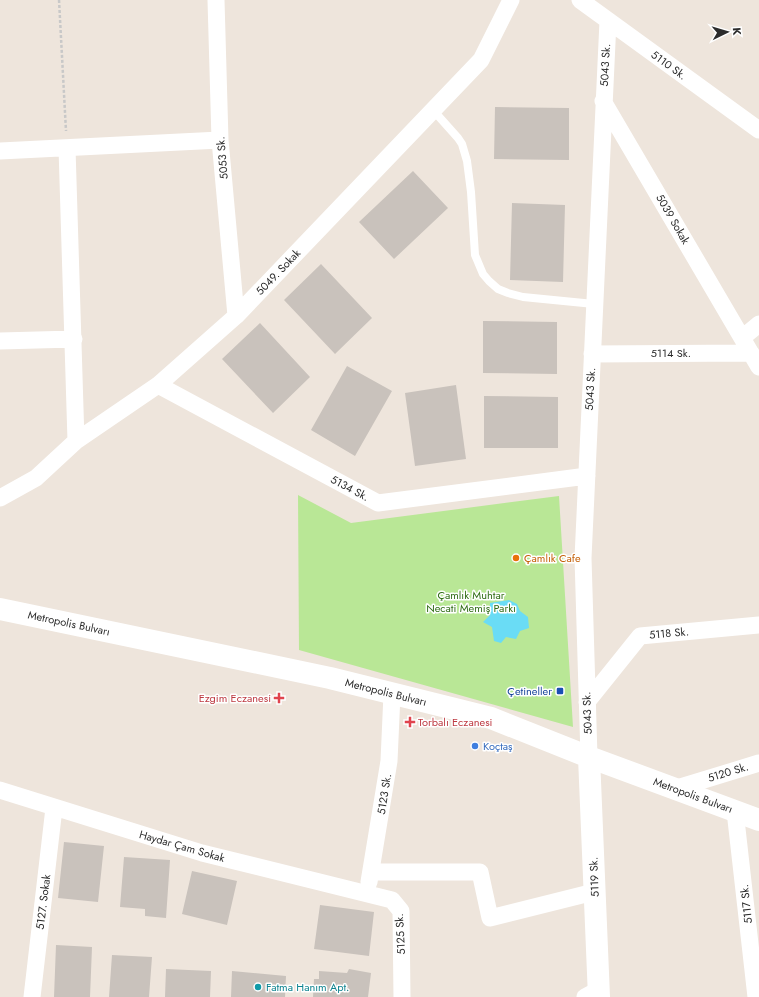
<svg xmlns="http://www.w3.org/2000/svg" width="759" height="997" viewBox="0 0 759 997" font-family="Jost,sans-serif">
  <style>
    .green { fill: #b9e796 }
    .water { fill: #6adcf5 }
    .building { fill: #c9c2bc }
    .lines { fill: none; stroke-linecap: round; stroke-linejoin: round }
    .path { stroke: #c8c8c8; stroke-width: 2.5; stroke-dasharray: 3 2; stroke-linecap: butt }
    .lane { stroke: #fff; stroke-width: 8 }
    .street { stroke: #fff; stroke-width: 17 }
    .secondary { stroke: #fff; stroke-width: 22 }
    .food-dot { fill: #e8710a; stroke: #fff; stroke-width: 1.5 }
    .transit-dot { fill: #1a4fb4; stroke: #fff; stroke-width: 1.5 }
    .health-dot { fill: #e0444e; stroke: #fff; stroke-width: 1.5 }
    .shop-dot { fill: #3f7fe0; stroke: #fff; stroke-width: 1.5 }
    .culture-dot { fill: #0f9aa8; stroke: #fff; stroke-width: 1.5 }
    .labels { text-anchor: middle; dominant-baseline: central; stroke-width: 3; stroke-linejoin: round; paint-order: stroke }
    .street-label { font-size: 11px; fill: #2b2b2b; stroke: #fff }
    .food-label { font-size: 11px; fill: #c56008; stroke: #fff; text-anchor: start }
    .park-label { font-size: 11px; fill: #306d16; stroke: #fff }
    .transit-label { font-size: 11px; fill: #164399; stroke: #fff; text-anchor: end }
    .health-label { font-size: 11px; fill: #be3a42; stroke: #fff; text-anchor: end }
    .shop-label { font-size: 11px; fill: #366cbe; stroke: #fff; text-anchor: start }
    .culture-label { font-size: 11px; fill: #0d838f; stroke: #fff; text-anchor: start }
  </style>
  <rect width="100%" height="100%" fill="#eee5dc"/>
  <path class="green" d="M298,495L351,523L559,496L573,727L299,650Z"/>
  <path class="water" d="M509,600L517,604L520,611L528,617L529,628L520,631L516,639L506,637L501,643L494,641L492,627L483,622L490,615V603Z"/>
  <path class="building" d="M495,107L569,108V160L494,159Z
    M413,171L448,208L394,259L359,222Z
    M512,203L565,205L563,282L510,280Z
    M321,264L372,318L335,354L284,300Z
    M483,321L557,322V374L483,373Z
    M260,323L310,377L273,413L222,359Z
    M347,366L392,391L355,456L311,430Z
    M456,385L466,459L415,466L405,393Z
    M484,396L558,397V448H484Z
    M64,842L104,846L98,902L58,898Z
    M124,857L170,860L166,918L145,916V909L120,907Z
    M192,871L237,881L227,925L182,914Z
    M320,905L374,912L369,956L314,949Z
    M56,945L92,947L90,997H54Z
    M112,955L152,957L149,997H109Z
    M166,969L211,971L210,997H165Z
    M349,969L371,973L368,997H313L314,979H319V971L347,973Z
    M232,971L286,976L285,997H231Z"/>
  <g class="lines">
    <path class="path" d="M59,0L66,131"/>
    <path class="lane" d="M433,110L458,138L462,144L467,161L471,192L475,255L483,274L489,281L498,289L508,293L523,297L594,304"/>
    <path class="street" d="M216,0L220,140L236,316
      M580,0L759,130
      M603,101L759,367
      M67,148L76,441
      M0,151L220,140
      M742,338L759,324
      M0,341L74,339
      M592,354L751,353
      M158,385L378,503L587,476
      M0,498L36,478L76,441L158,385L236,316L481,60L511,0
      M587,702L640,636L759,625
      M589,757L583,558L608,21
      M674,789L759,763
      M0,790L202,853L392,900L401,911L402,997
      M735,811L756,997
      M371,872H480L490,918L594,892
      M369,882L389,761L392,694
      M32,997L54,808
      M585,997L598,990"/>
    <path class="secondary" d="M0,609L330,678L491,718L589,757L759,820
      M589,757L599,997"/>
  </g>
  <circle class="food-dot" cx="516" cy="558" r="4"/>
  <rect class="transit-dot" x="556" y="687" width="8" height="8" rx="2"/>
  <g class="health-dot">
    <path d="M277 692h4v4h4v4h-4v4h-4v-4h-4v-4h4z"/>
    <path d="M408 716h4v4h4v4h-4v4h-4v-4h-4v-4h4z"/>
  </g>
  <circle class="shop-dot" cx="475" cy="746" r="4"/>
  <circle class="culture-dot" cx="258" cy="987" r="4"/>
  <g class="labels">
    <g class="street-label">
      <text transform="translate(605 65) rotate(-87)">5043 Sk.</text>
      <text transform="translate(669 65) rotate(36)">5110 Sk.</text>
      <text transform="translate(222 158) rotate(-95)">5053 Sk.</text>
      <text transform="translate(673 219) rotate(60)">5039 Sokak</text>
      <text transform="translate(278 272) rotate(-46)">5049. Sokak</text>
      <text x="671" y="353">5114 Sk.</text>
      <text transform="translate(590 389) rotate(-87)">5043 Sk.</text>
      <text transform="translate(350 488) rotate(28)">5134 Sk.</text>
      <text transform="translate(69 623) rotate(12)">Metropolis Bulvarı</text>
      <text transform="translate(669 633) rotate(-5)">5118 Sk.</text>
      <text transform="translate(386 692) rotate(14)">Metropolis Bulvarı</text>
      <text transform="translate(587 713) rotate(-92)">5043 Sk.</text>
      <text transform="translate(728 772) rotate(-17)">5120 Sk.</text>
      <text transform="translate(384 794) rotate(-81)">5123 Sk.</text>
      <text transform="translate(693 795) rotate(20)">Metropolis Bulvarı</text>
      <text transform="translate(182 846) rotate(16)">Haydar Çam Sokak</text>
      <text transform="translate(594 877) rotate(-92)">5119 Sk.</text>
      <text transform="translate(43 902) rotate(-83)">5127. Sokak</text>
      <text transform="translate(746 904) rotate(-96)">5117 Sk.</text>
      <text transform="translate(400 934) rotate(-93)">5125 Sk.</text>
    </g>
    <g class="food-label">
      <text x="524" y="558">Çamlık Cafe</text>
    </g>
    <g class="park-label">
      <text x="471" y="595">Çamlık Muhtar<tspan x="471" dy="13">Necati Memiş Parkı</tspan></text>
    </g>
    <g class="transit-label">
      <text x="552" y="691">Çetineller</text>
    </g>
    <g class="health-label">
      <text x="271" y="698">Ezgim Eczanesi</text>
      <text x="418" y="722" text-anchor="start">Torbalı Eczanesi</text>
    </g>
    <g class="shop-label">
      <text x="483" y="746">Koçtaş</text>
    </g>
    <g class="culture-label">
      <text x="266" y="987">Fatma Hanım Apt.</text>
    </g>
  </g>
  <g transform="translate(727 32) rotate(85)" stroke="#ffffff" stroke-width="3" paint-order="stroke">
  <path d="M0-3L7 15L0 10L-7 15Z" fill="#2b2b2b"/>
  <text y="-6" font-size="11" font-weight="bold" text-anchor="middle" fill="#2b2b2b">K</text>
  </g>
</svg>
